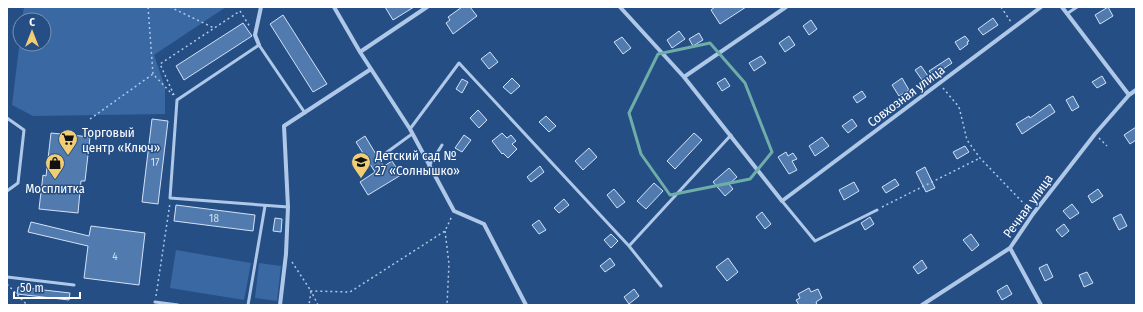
<svg xmlns="http://www.w3.org/2000/svg" width="1143" height="312" viewBox="0 0 1143 312" font-family="'Fira Sans Condensed',sans-serif">
  <style>
    .green { fill: #3968a2 }
    .building { fill: #517baf; stroke: #d3e2f6 }
    .lines { fill: none; stroke-linecap: round; stroke-linejoin: round }
    .path { stroke: #afc8e8; stroke-width: 1.5; stroke-dasharray: 2 3; stroke-linecap: butt }
    .service { stroke: #afc8e8; stroke-width: 3 }
    .minor { stroke: #afc8e8; stroke-width: 4 }
    .marked { fill: none; stroke: #6fada8; stroke-width: 3; stroke-linejoin: round }
    .labels { text-anchor: middle; dominant-baseline: central; stroke-width: 3; stroke-linejoin: round; paint-order: stroke }
    .number-label { font-size: 11px; fill: #d4deeb }
    .street-label { font-size: 13px; fill: #fff; stroke: #254e85 }
    .poi-label { font-size: 13px; fill: #fff; stroke: #254e85; text-anchor: start }
  </style>
  <rect width="100%" height="100%" fill="#254e85"/>
  <path class="green" d="M24,7H226L154,55L165,87V114L33,116L12,105L20,39V44H44V20H22Z
    M176,250L251,263L244,300L170,288Z
    M259,263L281,266L277,301L255,298Z"/>
  <path class="building" d="M385,7H414L393,20Z
    M462,7H470L477,16L453,34L446,23L450,20L448,17Z
    M715,7H746L720,24L711,10Z
    M1108,7L1113,16L1100,24L1095,15Z
    M283,15L327,84L313,92L270,24Z
    M993,18L998,25L983,35L978,29Z
    M811,20L817,29L809,35L803,26Z
    M243,23L252,36L184,80L176,66Z
    M679,31L685,39L672,48L667,40Z
    M699,33L703,40L693,46L689,39Z
    M789,36L795,45L785,52L779,43Z
    M965,36L969,41L967,42L968,44L960,50L955,42Z
    M622,37L631,48L623,54L614,42Z
    M490,52L498,62L489,69L481,59Z
    M761,56L766,63L754,71L749,63Z
    M949,58L952,63L933,76L929,71Z
    M921,66L928,76L922,80L915,70Z
    M1102,76L1106,83L1097,88L1092,82Z
    M512,78L520,86L511,94L503,87Z
    M725,78L730,86L722,91L717,83Z
    M902,78L909,90L899,96L892,85Z
    M462,79L468,82L462,93L456,89Z
    M862,91L866,97L857,103L853,97Z
    M1073,96L1079,107L1072,111L1066,100Z
    M1050,104L1055,112L1022,134L1016,124L1029,116L1030,118Z
    M478,110L487,120L479,128L470,118Z
    M546,116L556,126L549,132L539,122Z
    M152,119L168,121L158,204L142,202Z
    M852,119L857,126L848,133L842,126Z
    M1136,127V140L1130,144L1124,135Z
    M51,133L90,137L85,181H81L78,213L39,209L43,175L46,176Z
    M502,133L507,138L511,135L516,141L512,144L517,149L508,158L503,153L502,154L492,141Z
    M694,133L702,140L675,169L667,161Z
    M464,135L471,140L462,152L455,148Z
    M365,136L377,156V160L380,161L384,166L392,161L401,175L368,195L360,182L375,172L356,142Z
    M822,137L829,146L815,156L809,146Z
    M965,146L969,152L957,159L953,152Z
    M589,148L597,157L583,170L575,161Z
    M786,152L788,156L793,153L797,159L792,161L797,170L789,174L778,157Z
    M540,166L544,172L531,182L527,177Z
    M925,167L935,188L926,192L916,172Z
    M729,168L737,177L729,184L733,189L725,196L713,182Z
    M895,179L899,185L886,193L882,187Z
    M854,182L859,191L844,200L839,190Z
    M654,183L663,191L646,209L637,201Z
    M614,189L625,202L617,208L607,195Z
    M1098,189L1103,196L1092,203L1088,196Z
    M564,199L569,205L559,213L554,208Z
    M1072,204L1079,213L1070,219L1063,211Z
    M176,205L255,215L253,231L174,221Z
    M762,212L771,224L765,229L756,217Z
    M1121,214L1127,226L1119,230L1113,218Z
    M870,217L874,224L865,230L861,223Z
    M275,218L282,219L281,232L273,231Z
    M539,220L546,230L539,234L532,225Z
    M31,222L89,236L91,226L145,233L139,285L84,278L88,246L28,232Z
    M1064,224L1069,231L1062,237L1056,230Z
    M611,234L618,241L611,248L604,240Z
    M971,234L979,245L972,251L963,240Z
    M610,258L615,265L605,272L600,266Z
    M728,258L738,272L727,281L716,267Z
    M922,260L927,268L918,274L913,267Z
    M1047,264L1053,277L1045,281L1039,268Z
    M1087,272L1093,283L1084,287L1079,275Z
    M1007,285L1012,294L1002,300L997,291Z
    M18,287L70,293L69,300L17,294Z
    M809,288L811,292L818,289L822,298L816,302L817,305H799L796,300L800,298L798,294Z
    M634,289L639,296L629,304L624,297Z"/>
  <g class="lines">
    <path class="path" d="M148,7L153,74L173,95
      M170,7L214,28
      M1001,7L1011,22
      M943,88L959,107L967,140L980,158L1029,209
      M174,95L160,64L240,11L250,27
      M90,119L153,74
      M1099,138L1107,146
      M882,207L980,158
      M445,231L449,264L447,305
      M292,262L311,291L309,305
      M7,284L27,305
      M156,296L170,203
      M318,305L311,291L350,292L445,231L452,216"/>
    <path class="service" d="M1068,13L1077,7
      M7,118L24,130L18,183L7,191
      M410,129L459,63L629,246L661,286
      M379,158L412,134
      M429,166L442,145
      M782,201L815,241L877,210
      M288,207L170,198L177,100L259,45L305,113
      M629,246L731,135
      M7,277L74,285
      M155,302L178,305
      M248,305L265,206"/>
    <path class="minor" d="M334,7L360,52L410,129L454,211L484,224L526,305
      M620,7L684,77L782,201L1041,7
      M1062,7L1129,95
      M259,45L255,35L261,7
      M360,52L427,7
      M684,77L786,7
      M1010,248L1041,305
      M280,305L286,254L288,207L284,126L371,69
      M922,305L1010,248L1033,214L1095,134L1129,95L1136,90"/>
  </g>
  <path class="marked" d="M710,43L745,83L772,152L750,179L670,195L641,154L629,113L658,54Z"/>
  <defs>
    <symbol id="supermarket-pin" viewBox="-11 -11 22 30"><path d="M0 17L-7.5 6A9.5 9.5 0 1 1 7.5 6Z" fill="#f2ce73" stroke="#254e85"/><path d="M-6-5.5h2.5l.6 2H6L4.5 2H-2.5L-4.4-4H-6ZM-1.5 3.2a1.3 1.3 0 1 0 .1 0ZM3 3.2a1.3 1.3 0 1 0 .1 0Z" fill="#111"/></symbol>
    <symbol id="school-pin" viewBox="-11 -11 22 30"><path d="M0 17L-7.5 6A9.5 9.5 0 1 1 7.5 6Z" fill="#f2ce73" stroke="#254e85"/><path d="M0-5L7-2L0 1L-7-2ZM-4 1L0 2.5L4 1V4Q0 6-4 4Z" fill="#111"/></symbol>
    <symbol id="shop-pin" viewBox="-11 -11 22 30"><path d="M0 17L-7.5 6A9.5 9.5 0 1 1 7.5 6Z" fill="#f2ce73" stroke="#254e85"/><path d="M-5-2.5h2.3a2.7 3.5 0 0 1 5.4 0H5L5.5 6h-11ZM-1.5-2.5h3a1.5 2.3 0 0 0-3 0Z" fill="#111"/></symbol>
  </defs>
  <g fill-rule="evenodd">
    <use href="#supermarket-pin" x="57" y="128" width="22" height="30"/>
    <use href="#school-pin" x="350" y="151" width="22" height="30"/>
    <use href="#shop-pin" x="44" y="152" width="22" height="30"/>
  </g>
  <g class="labels">
    <g class="number-label">
      <text x="155" y="162">17</text>
      <text x="214" y="218">18</text>
      <text x="115" y="256">4</text>
    </g>
    <g class="street-label">
      <text transform="translate(906 96) rotate(-37)">Совхозная улица</text>
      <text transform="translate(1028 206) rotate(-54)">Речная улица</text>
    </g>
    <g class="poi-label">
      <text x="82" y="132">Торговый<tspan x="82" dy="15">центр «Ключ»</tspan></text>
      <text x="375" y="155">Детский сад №<tspan x="375" dy="15">27 «Солнышко»</tspan></text>
      <text x="55" y="188" text-anchor="middle">Мосплитка</text>
    </g>
  </g>
  <rect width="1143" height="312" fill="none" stroke="#ffffff" stroke-width="16"/>
  <g transform="translate(32 32)"><circle r="19" fill="#254e85" stroke="#7c95b6"/>
  <path d="M0-3L7 15L0 10L-7 15Z" fill="#f2ce73"/>
  <text y="-6" font-size="11" font-weight="bold" text-anchor="middle" fill="#ffffff">С</text>
  </g>
  <path d="M14 292v6h66v-6" fill="none" stroke="#ffffff" stroke-width="2"/>
  <text x="20" y="292" font-size="12" fill="#ffffff" stroke="#254e85" stroke-width="3" paint-order="stroke">50 m</text>
</svg>
